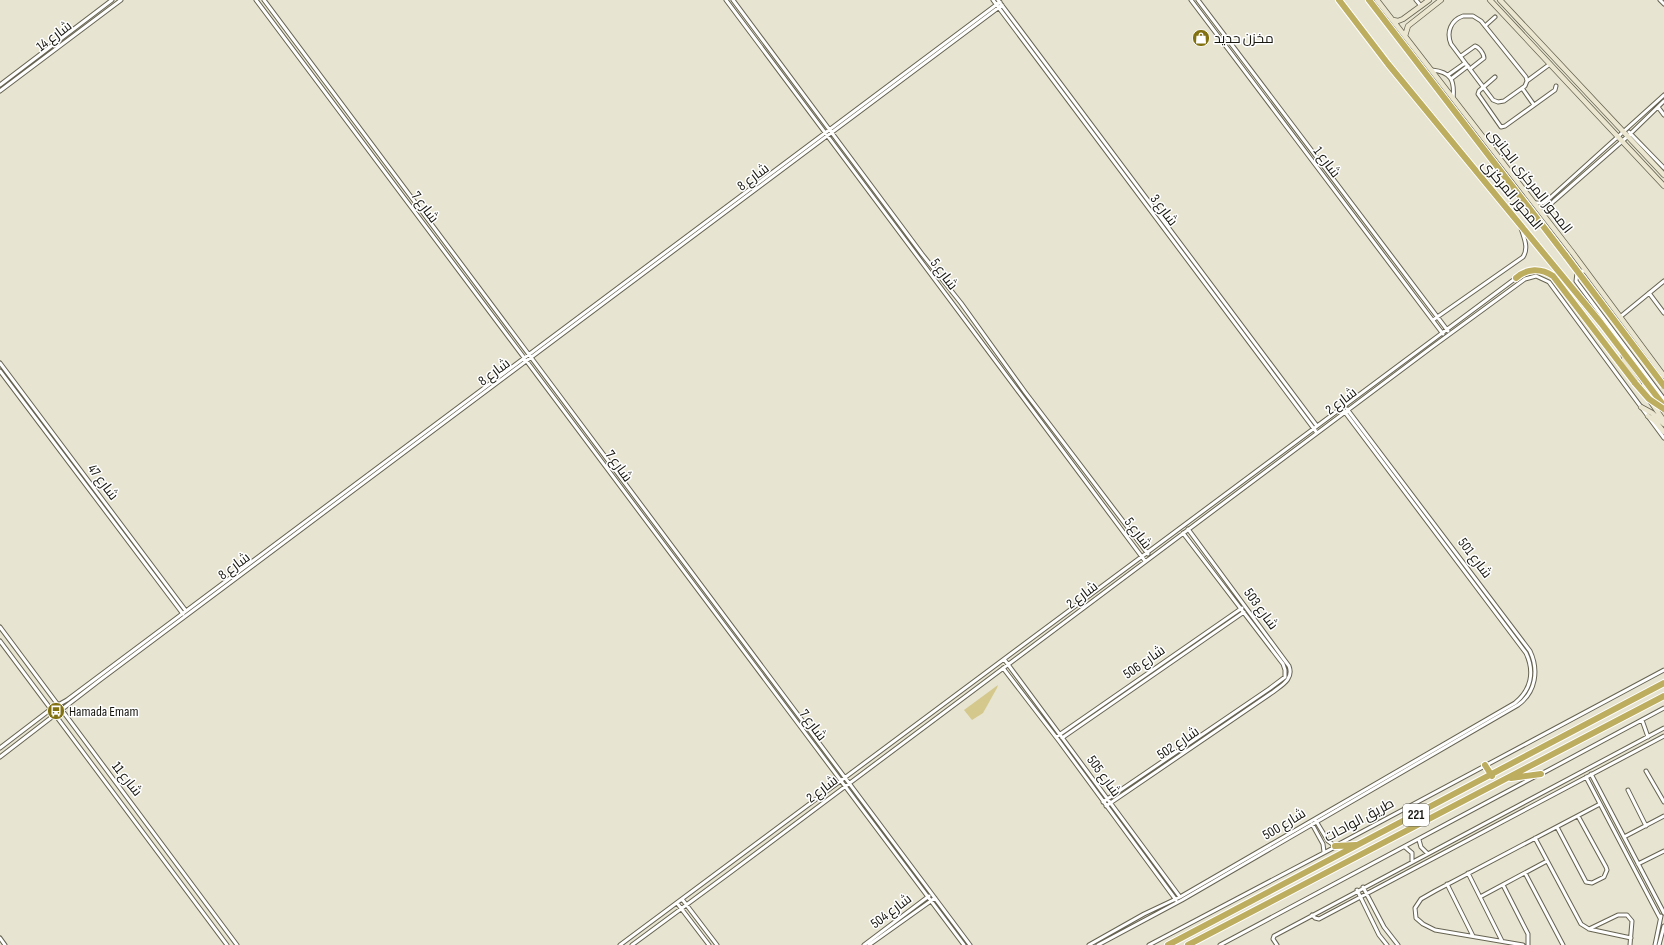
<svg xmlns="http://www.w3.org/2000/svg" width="1664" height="945" viewBox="0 0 1664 945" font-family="'Sofia Sans Condensed',Cairo,sans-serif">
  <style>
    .green { fill: #d4c88c }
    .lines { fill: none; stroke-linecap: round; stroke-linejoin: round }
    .street-casing { stroke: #666352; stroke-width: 5 }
    .secondary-casing { stroke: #666352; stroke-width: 6 }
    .highway-casing { stroke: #fff; stroke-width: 8 }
    .street { stroke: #fff; stroke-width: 3 }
    .secondary { stroke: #ebe6cf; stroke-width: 4.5 }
    .highway { stroke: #bdad5f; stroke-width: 6 }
    .highway-bridge-casing { stroke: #fff; stroke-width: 8; stroke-linecap: butt }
    .highway-bridge { stroke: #bdad5f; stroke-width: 6 }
    .labels { text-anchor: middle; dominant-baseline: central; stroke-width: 3; stroke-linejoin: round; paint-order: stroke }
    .shield { fill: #fff; stroke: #5d5c57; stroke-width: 1 }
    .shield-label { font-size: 13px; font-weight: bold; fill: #17160f }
    .street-label { font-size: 14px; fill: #17160f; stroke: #fff }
    .poi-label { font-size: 14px; fill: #17160f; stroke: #fff; text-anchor: start }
  </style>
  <rect width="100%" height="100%" fill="#e7e4d1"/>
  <path class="green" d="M998,685L997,688L983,713L972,720L964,710Z"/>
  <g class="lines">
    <defs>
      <path id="street" d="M256,0L964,945
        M264,0L970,945
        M726,0L1145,561
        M733,0L922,254L961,303L1025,392L1148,554
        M993,0L1317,433
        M998,0L1317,426
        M1191,0L1443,334
        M1198,0L1448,331
        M1416,0L1421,6
        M1660,0L1664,4
        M1463,16H1473L1481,21L1526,77L1527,81L1525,86L1504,101L1498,102L1493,100L1451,44C1446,32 1451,20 1463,16Z
        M1485,26L1495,17
        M1461,56L1475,46C1479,47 1484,54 1484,58L1470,69
        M1432,70C1451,72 1455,80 1453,99
        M1448,75L1465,63
        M1495,77L1479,91L1478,94L1501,127L1505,126L1555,90L1556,86
        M1451,79L1468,66
        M1527,81L1550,64
        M0,85L112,0
        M1522,88L1534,105
        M0,91L121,0
        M1658,107L1664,115
        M1629,132L1664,168
        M1534,203H1543L1551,197L1664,95
        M1544,216L1547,208L1554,201L1628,136L1664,101
        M1586,271H1580L1577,273L1576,281L1664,399
        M1649,293L1664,313
        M1620,317L1664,281
        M1433,320L1523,257C1529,248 1524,238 1521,228
        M0,363L186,611
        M0,371L183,614
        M0,627L237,945
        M0,641L227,945
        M1004,659L1180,897
        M1003,668L1059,741L1176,900
        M1642,720L1648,737
        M1056,737L1242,608
        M1062,738L1244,612
        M0,748L51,709L67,700L1000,2
        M0,757L100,680L1002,5
        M1646,771L1664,802
        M1541,774L1664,708
        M1591,774L1664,913
        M1586,777L1660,918
        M1628,790L1646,826
        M1103,802L1269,689L1285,677V670L1283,664L1183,533
        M1106,806L1273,692C1282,685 1294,679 1289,666L1188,529
        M1316,821L1328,841L1335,846
        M1312,824L1323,844L1324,852
        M1557,827L1586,882L1592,883L1604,877L1607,870L1606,867L1578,816
        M1624,837L1664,816
        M1535,838L1581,924L1589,929L1631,938
        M1419,840L1421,847L1427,853
        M1339,844L1664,670
        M1405,847L1412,853V861
        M1638,864L1664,851
        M1468,873L1502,941
        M1525,873L1563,945
        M1447,884L1473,936
        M1503,885L1528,934V945
        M1363,887L1384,927L1398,945
        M1357,890L1379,935L1387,945
        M1480,897L1547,861
        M682,899L717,945
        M677,903L709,945
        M1312,915L1315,918L1319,919L1664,736
        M1589,929L1618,915H1627L1632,921L1630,945
        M0,938L5,945
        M620,945L1516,278
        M632,945L731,872L1432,347L1525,279L1536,276L1549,282L1664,438
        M864,945L929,896
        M869,945L935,898
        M1089,945L1144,914L1180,897L1515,703C1531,690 1535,672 1526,653L1344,411
        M1098,945L1182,900L1518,705C1536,692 1539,670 1530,651L1347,409
        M1149,945L1335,847
        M1220,945L1536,776
        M1277,945L1273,939L1274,936L1664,728
        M1523,945L1435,930L1423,924L1416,918L1415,908L1421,899L1435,891L1600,804
        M1655,945L1661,916
        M1659,945L1664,926"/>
      <path id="secondary" d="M1377,0L1572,252L1664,376
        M1490,0L1664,186
        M1500,0L1664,175
        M1393,20L1398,21L1403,19L1429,0
        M1405,36L1408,26L1441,0
        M1623,352L1625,363L1639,384
        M1651,402L1664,421
        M1641,407L1652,413L1664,424
        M1648,416L1655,421L1664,432"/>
      <path id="highway" d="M1339,0L1388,64L1601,323L1664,406
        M1369,0L1566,256
        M1516,278C1527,268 1541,268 1553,276L1635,383
        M1485,765L1492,776
        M1511,778L1541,774
        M1335,846L1356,845
        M1168,945L1664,683
        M1188,945L1664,696"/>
    </defs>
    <use href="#street" class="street-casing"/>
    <use href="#secondary" class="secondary-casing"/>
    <use href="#highway" class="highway-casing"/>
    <use href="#street" class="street"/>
    <use href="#secondary" class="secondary"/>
    <use href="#highway" class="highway"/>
    <defs>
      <path id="highway-bridge" d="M1566,256L1664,386
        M1635,383L1649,399L1664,409"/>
    </defs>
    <use href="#highway-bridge" class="highway-bridge-casing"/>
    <use href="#highway-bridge" class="highway-bridge"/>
  </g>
  <defs>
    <symbol id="shop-disc" viewBox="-11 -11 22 22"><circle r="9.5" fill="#817110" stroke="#fff"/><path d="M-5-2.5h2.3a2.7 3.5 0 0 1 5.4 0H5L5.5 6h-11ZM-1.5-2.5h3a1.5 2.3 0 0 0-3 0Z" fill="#fff"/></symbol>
    <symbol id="bus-disc" viewBox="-11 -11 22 22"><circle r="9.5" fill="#817110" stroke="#fff"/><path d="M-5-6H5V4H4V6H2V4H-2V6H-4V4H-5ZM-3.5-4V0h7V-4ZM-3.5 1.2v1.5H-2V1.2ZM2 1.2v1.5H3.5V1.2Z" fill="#fff"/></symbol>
  </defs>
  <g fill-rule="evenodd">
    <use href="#shop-disc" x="1191" y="28" width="20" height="20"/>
    <use href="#bus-disc" x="46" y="701" width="20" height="20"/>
  </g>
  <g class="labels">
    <rect class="shield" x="1403" y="804" width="26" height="22" rx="3"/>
    <g class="shield-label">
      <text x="1416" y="815">221</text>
    </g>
    <g class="street-label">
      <text transform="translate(54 36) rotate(-37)">شارع 14</text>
      <text transform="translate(1327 162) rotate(53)">شارع 1</text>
      <text transform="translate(753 177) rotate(-37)">شارع 8</text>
      <text transform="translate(1530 181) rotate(52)">المحور المركزى الجانبى</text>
      <text transform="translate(1512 195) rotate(50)">المحور المركزى</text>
      <text transform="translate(425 207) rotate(53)">شارع 7</text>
      <text transform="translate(1164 210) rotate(53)">شارع 3</text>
      <text transform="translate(944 274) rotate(53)">شارع 5</text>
      <text transform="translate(494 372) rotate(-37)">شارع 8</text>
      <text transform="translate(1341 401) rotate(-37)">شارع 2</text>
      <text transform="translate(619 466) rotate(54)">شارع 7</text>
      <text transform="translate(103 482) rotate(53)">شارع 47</text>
      <text transform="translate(1138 533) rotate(53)">شارع 5</text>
      <text transform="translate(1475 558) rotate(53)">شارع 501</text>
      <text transform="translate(234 566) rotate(-37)">شارع 8</text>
      <text transform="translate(1082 595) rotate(-37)">شارع 2</text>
      <text transform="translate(1261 609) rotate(54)">شارع 503</text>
      <text transform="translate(1144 662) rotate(-35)">شارع 506</text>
      <text transform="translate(813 725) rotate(53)">شارع 7</text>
      <text transform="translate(1178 743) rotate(-34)">شارع 502</text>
      <text transform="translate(1104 776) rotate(54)">شارع 505</text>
      <text transform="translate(127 779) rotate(52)">شارع 11</text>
      <text transform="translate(822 789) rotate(-37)">شارع 2</text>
      <text transform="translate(1359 820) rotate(-28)">طريق الواحات</text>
      <text transform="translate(1284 824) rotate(-31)">شارع 500</text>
      <text transform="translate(891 911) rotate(-37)">شارع 504</text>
    </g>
    <g class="poi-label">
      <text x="1214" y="38">مخزن حديد</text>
      <text x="69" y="711">Hamada Emam</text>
    </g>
  </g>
</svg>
